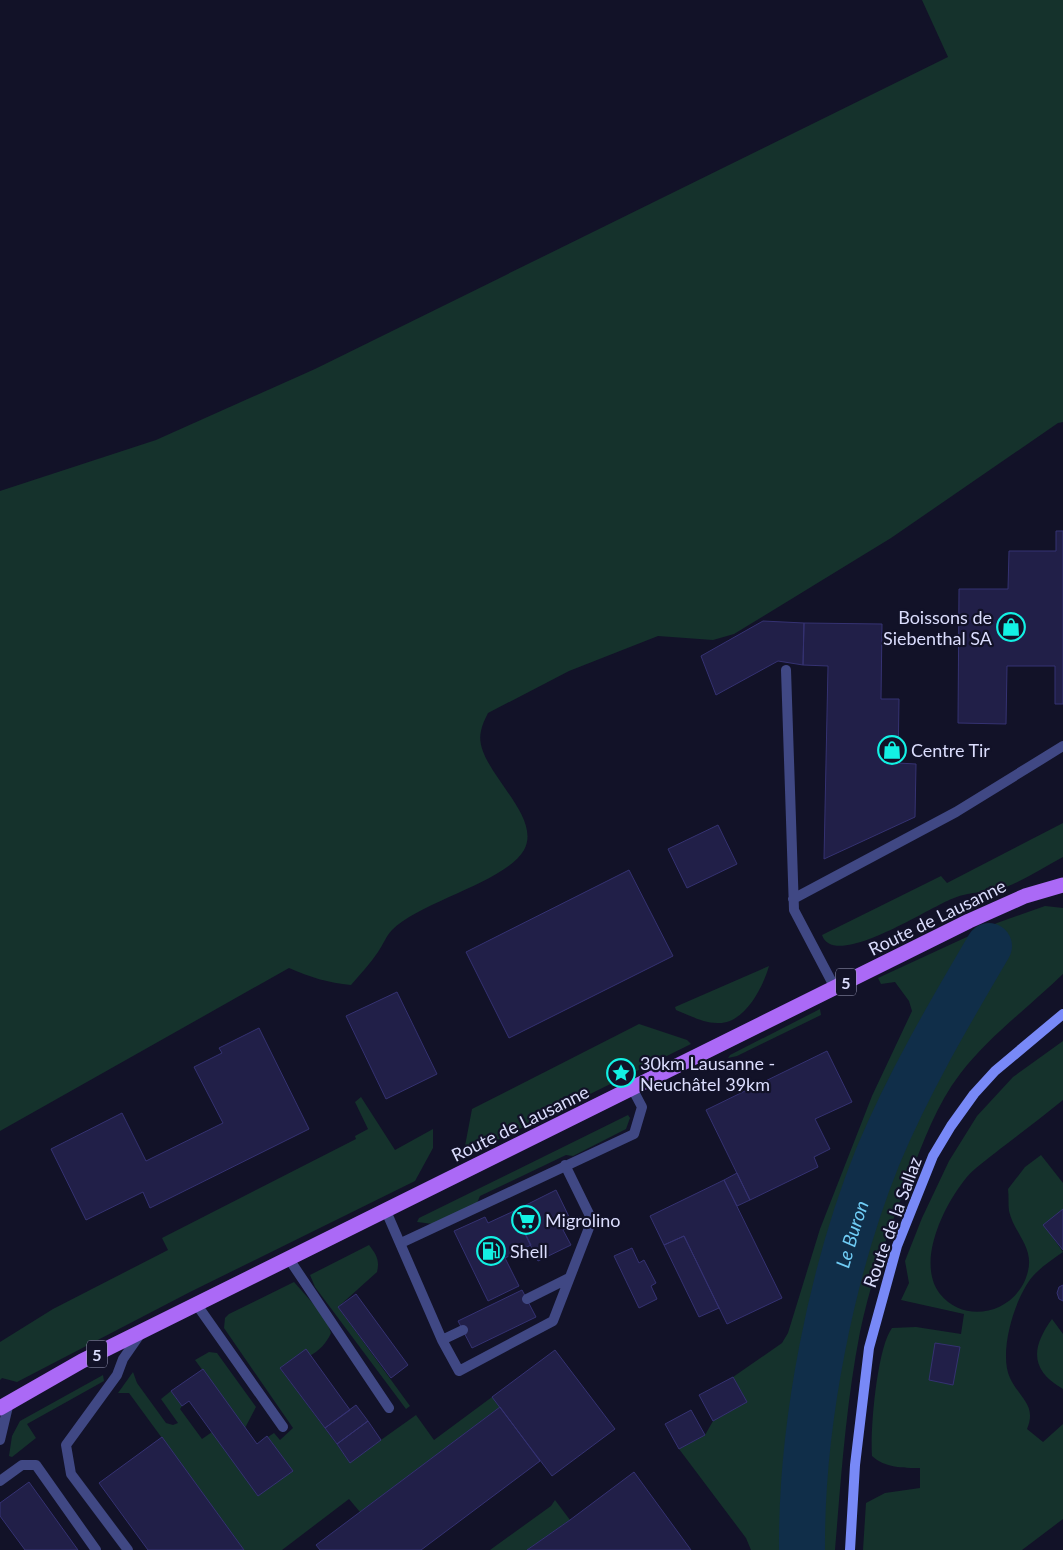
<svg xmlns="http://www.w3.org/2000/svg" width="1063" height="1550" viewBox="0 0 1063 1550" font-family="Lato,sans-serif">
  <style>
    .green { fill: #15322c }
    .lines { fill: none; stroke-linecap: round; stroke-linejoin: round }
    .river { stroke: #102e49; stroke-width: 46 }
    .building { fill: #211f48; stroke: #353272 }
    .lane { stroke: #404884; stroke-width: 10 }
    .secondary { stroke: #7889f7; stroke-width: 10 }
    .primary { stroke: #ab69f6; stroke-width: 15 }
    .labels { text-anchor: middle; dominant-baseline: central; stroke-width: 4.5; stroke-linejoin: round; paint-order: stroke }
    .shield { fill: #121228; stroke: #9fa0bd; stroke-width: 1 }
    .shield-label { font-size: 16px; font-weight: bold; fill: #dbddfd }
    .poi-label { font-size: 18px; fill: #dbddfd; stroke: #121228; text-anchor: start }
    .street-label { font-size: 18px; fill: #dbddfd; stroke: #121228 }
    .water-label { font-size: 19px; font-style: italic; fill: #70cdf6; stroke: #121228 }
  </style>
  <rect width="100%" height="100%" fill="#121228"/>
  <path class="green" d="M922,0H1063V422L1058,423L891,538L734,634L713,640L658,636L569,671L488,713C485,719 482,725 481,731C472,767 544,814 524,850C506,882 421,901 392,930C386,936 383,945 378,952C370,964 360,974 351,985C328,983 310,977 289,968L0,1131V491L156,440L315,369L948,57Z
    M1063,823V857C1044,867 1025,880 1006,887C989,893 970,891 954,898C931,906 834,971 822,935L941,876L947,883Z
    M1045,906L1063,908V974C1029,1007 989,1036 960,1074C937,1104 923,1142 910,1176C890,1226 871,1279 860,1332C846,1404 841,1477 835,1550H751L746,1538L679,1449L705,1435L713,1421L747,1402L733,1377L782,1343L788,1333L820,1229L872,1096L912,1011L909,1001L895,982L881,984L878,978L997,923Z
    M769,966C763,987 744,1025 717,1023C703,1023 689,1015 676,1010L675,1007Z
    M820,1009L821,1015L737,1056L728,1058L730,1055Z
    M639,1024L687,1040L691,1044L469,1154L465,1146L472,1109Z
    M1063,1041V1100C1042,1117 1021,1133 1000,1149C988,1159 972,1169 963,1182C943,1208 916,1263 940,1294C967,1327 1019,1311 1028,1271C1034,1247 1014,1233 1009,1211C1008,1204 1009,1196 1008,1189L1025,1167L1041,1155L1063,1183V1209L1044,1225L1063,1252C1053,1259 1041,1267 1033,1276C1015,1297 998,1352 1010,1378C1020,1399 1037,1405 1027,1429L1043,1442L1063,1424V1519L1022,1550H863L866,1503L885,1493L920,1488V1468C903,1468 885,1468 872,1456C870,1430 877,1348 892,1328L916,1327L961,1334L964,1314L901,1300L909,1283L905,1261L922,1218L949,1161L977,1116L1013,1077Z
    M361,1097L395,1150L433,1129V1148L415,1181L190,1292L17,1382L2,1378L0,1380V1342L53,1309L168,1250L162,1238L356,1139L355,1136L368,1129L355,1102Z
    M628,1115L630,1118L626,1129L573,1156L566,1155L480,1196L477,1203L433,1224L417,1222L419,1218Z
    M369,1245C376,1254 380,1260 377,1272L338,1307L410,1406L406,1409L315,1287L310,1275Z
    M294,1282L325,1317L331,1333C321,1355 302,1360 280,1368L350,1462L416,1415L434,1440L492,1397L500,1407L360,1512L349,1499L282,1550H244L129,1393H118L133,1372L137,1383L166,1423L173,1425L178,1423L161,1399L171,1391L182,1406L180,1409L202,1439L212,1432L292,1471L268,1437L274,1433L280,1440L293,1428L224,1328L225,1318L229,1314Z
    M1052,1319L1063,1334V1389C1030,1370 1031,1348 1052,1319Z
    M209,1352L217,1353L256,1407L245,1428L195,1360Z
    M103,1375L104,1381L27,1424L36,1438L12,1457L9,1456L12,1436L20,1421Z
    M555,1500L570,1520L527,1550H490L551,1506Z"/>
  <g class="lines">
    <path class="river" id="s1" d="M802,1550C801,1425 831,1272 878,1156C909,1082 949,1014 989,946"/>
  </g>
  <path class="building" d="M1056,531H1063V704H1055V666H1007L1006,724L958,723L959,589H1008L1009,551H1056Z
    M763,621L804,623L803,665L778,661L716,695L701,656Z
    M804,623L882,624L881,699H899L898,763L916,764L915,817L824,859L828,666L803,665Z
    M718,825L737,864L687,888L668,849Z
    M629,870L673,956L509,1038L466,952Z
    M397,992L437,1074L386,1099L346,1016Z
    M259,1028L309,1129L150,1208L143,1192L86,1220L51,1149L122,1113L146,1161L223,1123L194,1067L222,1053L219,1048Z
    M827,1051L852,1102L815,1119L830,1149L814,1157L818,1167L750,1200L706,1110Z
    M737,1173L750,1200L737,1206L724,1180Z
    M724,1180L782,1298L727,1324L684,1236L664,1245L650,1216Z
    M556,1190L573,1225L563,1230L571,1245L538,1261L514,1211Z
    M1063,1209V1250L1043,1225Z
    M514,1211L531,1245L505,1258L519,1286L488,1301L454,1231L485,1217L488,1223Z
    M684,1236L719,1308L699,1317L664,1245Z
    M632,1248L639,1263L644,1260L656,1283L651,1286L657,1299L639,1308L614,1256Z
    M1063,1285V1301L1059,1299L1057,1293L1059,1287Z
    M522,1290L536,1317L472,1348L458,1321Z
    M356,1294L408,1365L391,1378L338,1307Z
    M935,1343L960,1347L953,1385L929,1380Z
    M306,1349L350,1410L325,1428L280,1368Z
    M555,1350L615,1429L552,1476L492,1397Z
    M203,1369L257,1444L267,1436L293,1471L258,1496L189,1401L182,1406L171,1391Z
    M733,1377L747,1402L713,1421L699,1395Z
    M356,1405L368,1421L337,1444L325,1428Z
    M500,1407L540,1461L421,1550H320L316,1545Z
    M691,1410L705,1435L679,1449L665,1424Z
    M368,1421L381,1440L350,1463L337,1444Z
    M162,1437L244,1550H148L99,1483Z
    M634,1472L691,1550H527L570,1520Z
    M29,1482L78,1550H25L0,1516V1503Z"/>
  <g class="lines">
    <path class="lane" d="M786,670L794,910L835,988
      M793,899L956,812L1063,746
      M386,1211L442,1340L459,1371L553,1321L592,1220L565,1165
      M401,1243L634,1134L642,1107L632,1088
      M289,1259L389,1408
      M527,1299L569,1278
      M197,1305L283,1427
      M442,1340L463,1330
      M0,1440L9,1402
      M0,1481L22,1465H36L96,1550
      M128,1550L71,1474L66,1445L117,1375L123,1359L141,1333"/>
    <path class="secondary" d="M850,1550L855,1465L869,1348L897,1246L933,1156L951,1126L974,1094L995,1071L1063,1014"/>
    <path class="primary" d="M0,1408L82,1361L969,921L1025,896L1063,885"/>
  </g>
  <defs>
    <symbol id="shop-ring" viewBox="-11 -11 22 22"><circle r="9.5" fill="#121228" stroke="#13f1e4" stroke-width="1.5"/><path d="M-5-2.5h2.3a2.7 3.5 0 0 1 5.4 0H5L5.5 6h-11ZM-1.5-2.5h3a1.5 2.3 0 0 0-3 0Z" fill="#13f1e4"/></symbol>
    <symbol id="sight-ring" viewBox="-11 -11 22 22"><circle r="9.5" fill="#121228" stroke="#13f1e4" stroke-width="1.5"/><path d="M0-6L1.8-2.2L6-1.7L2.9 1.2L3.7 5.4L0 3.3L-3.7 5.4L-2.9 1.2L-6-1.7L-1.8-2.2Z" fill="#13f1e4"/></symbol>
    <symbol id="supermarket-ring" viewBox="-11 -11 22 22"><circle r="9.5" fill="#121228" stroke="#13f1e4" stroke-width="1.5"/><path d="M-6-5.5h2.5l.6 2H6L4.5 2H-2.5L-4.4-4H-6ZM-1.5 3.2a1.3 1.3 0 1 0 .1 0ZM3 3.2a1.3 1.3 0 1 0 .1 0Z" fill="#13f1e4"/></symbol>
    <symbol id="fuel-ring" viewBox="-11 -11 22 22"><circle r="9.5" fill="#121228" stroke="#13f1e4" stroke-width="1.5"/><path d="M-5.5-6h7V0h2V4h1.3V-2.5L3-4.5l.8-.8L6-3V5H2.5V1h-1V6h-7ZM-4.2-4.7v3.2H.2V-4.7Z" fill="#13f1e4"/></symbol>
  </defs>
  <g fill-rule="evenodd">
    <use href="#shop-ring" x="995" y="611" width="32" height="32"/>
    <use href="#shop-ring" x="876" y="734" width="32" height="32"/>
    <use href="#sight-ring" x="605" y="1057" width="32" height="32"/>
    <use href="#supermarket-ring" x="510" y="1204" width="32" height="32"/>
    <use href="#fuel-ring" x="475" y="1235" width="32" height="32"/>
  </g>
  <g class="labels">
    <g class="shield">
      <rect x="836" y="968.5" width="20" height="27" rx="4"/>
      <rect x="87" y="1340.5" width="20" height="27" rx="4"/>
    </g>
    <g class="shield-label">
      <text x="846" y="982">5</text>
      <text x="97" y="1354">5</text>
    </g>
    <g class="poi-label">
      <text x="992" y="617" text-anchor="end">Boissons de<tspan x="992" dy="21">Siebenthal SA</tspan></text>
      <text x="911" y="750">Centre Tir</text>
      <text x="640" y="1063">30km Lausanne -<tspan x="640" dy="21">Neuchâtel 39km</tspan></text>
      <text x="545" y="1220">Migrolino</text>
      <text x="510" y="1251">Shell</text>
    </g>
    <g class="street-label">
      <text transform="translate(937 917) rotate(-26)">Route de Lausanne</text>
      <text transform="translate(520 1123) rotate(-26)">Route de Lausanne</text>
      <text transform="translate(892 1222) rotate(-70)">Route de la Sallaz</text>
    </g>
    <g class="water-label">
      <text stroke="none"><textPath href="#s1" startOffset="321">Le Buron</textPath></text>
    </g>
  </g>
</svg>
